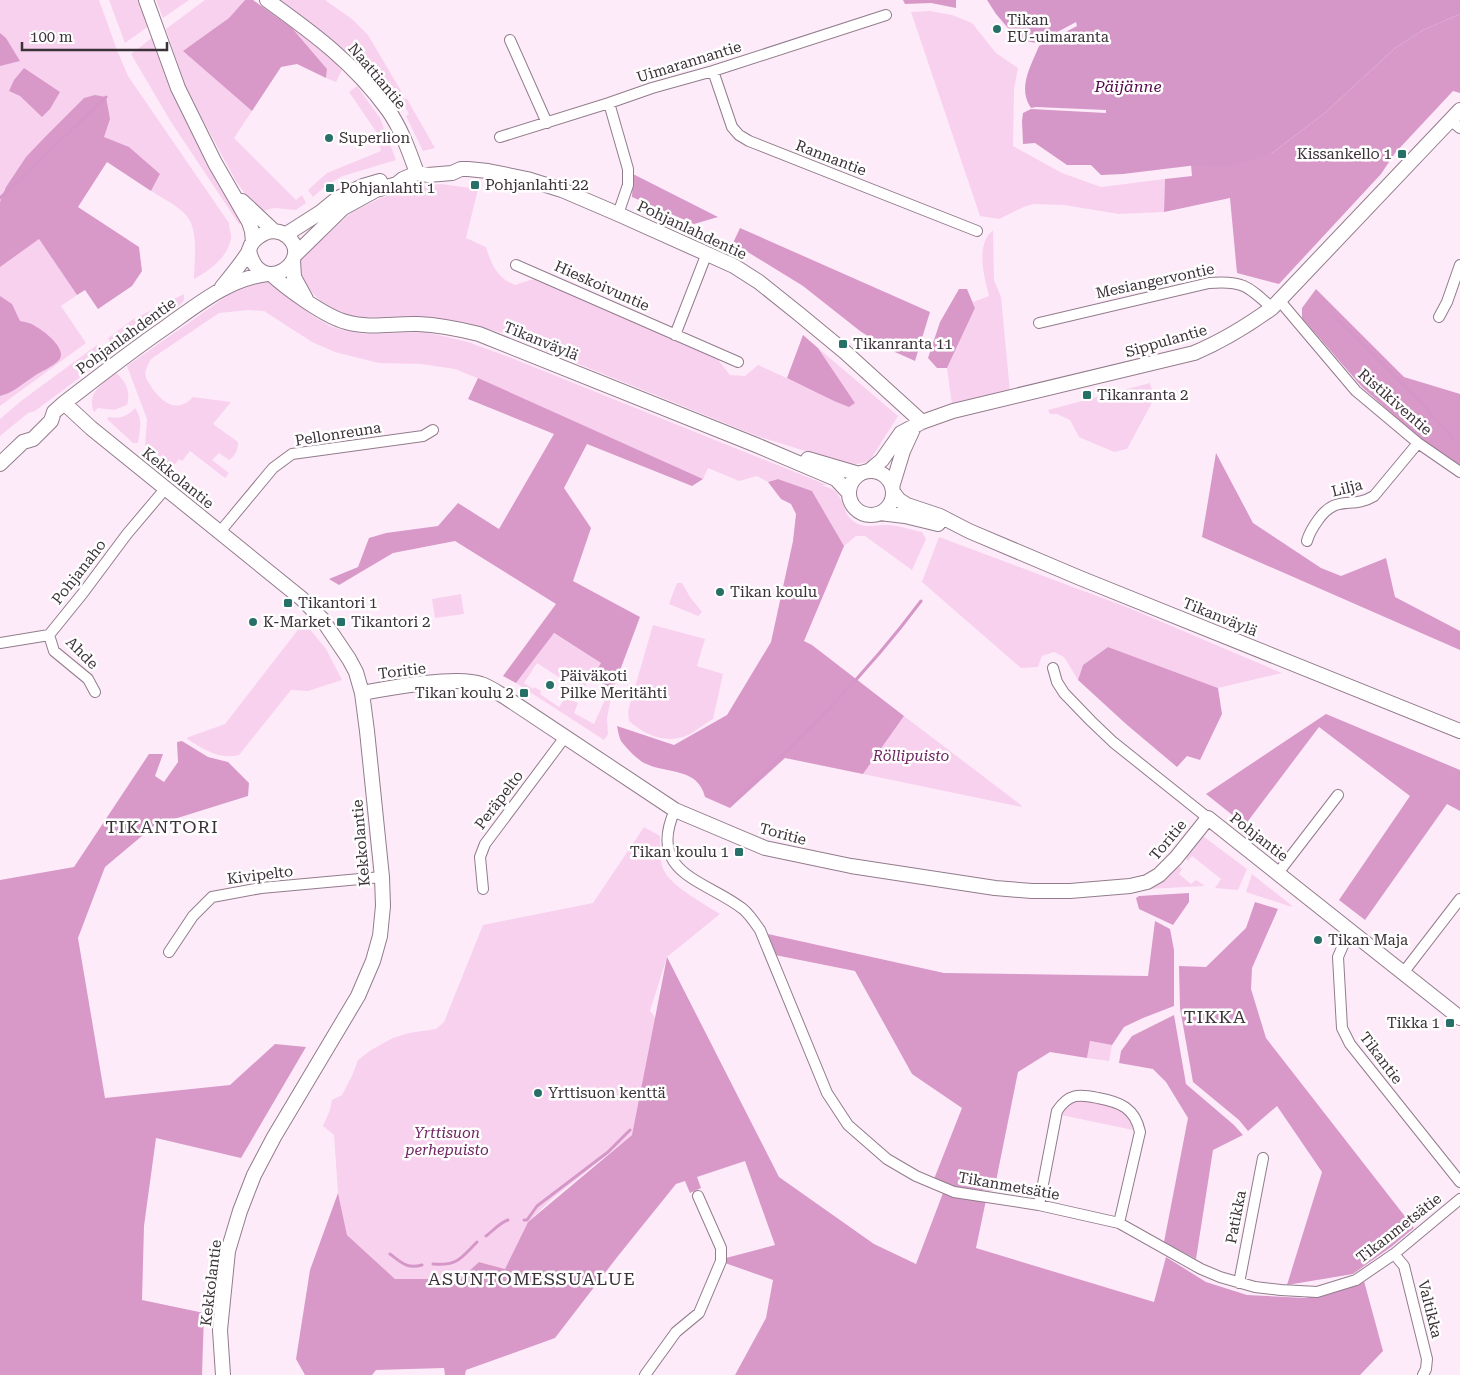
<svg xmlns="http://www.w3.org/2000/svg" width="1460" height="1375" viewBox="0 0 1460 1375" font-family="'Roboto Serif',serif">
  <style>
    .green { fill: #f8d1ee }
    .forest { fill: #d899c9 }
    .water { fill: #d597c7 }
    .pier { fill: #feebf9 }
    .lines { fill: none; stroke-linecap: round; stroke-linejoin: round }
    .stream { stroke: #d597c7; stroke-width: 3 }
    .street-casing { stroke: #927c8c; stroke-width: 12 }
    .secondary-casing { stroke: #927c8c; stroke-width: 16 }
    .street { stroke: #fff; stroke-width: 10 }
    .secondary { stroke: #fff; stroke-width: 14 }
    .poi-dot { fill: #277068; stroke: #fefefe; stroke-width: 2 }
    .labels { text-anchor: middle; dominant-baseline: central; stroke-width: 5; stroke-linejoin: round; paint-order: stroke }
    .poi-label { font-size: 15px; fill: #3b3238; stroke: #fefefe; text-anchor: start }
    .street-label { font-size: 15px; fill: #3b3238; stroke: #fefefe }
    .park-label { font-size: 15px; font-style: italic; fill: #6f2662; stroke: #fefefe }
    .water-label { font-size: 16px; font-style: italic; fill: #540849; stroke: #fefefe }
    .quarter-label { font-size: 18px; letter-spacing: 1px; fill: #3b3238; stroke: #fefefe }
  </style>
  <rect width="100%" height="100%" fill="#feebf9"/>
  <path class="green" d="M0,0H99L117,50L128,76L229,223C229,228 232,235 231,239C227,258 210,270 194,279C194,259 200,228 184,213C175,204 162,198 151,191L160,174L104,137L39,239L77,295L61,306L86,343L0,406Z
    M109,0H139L149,26L125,43Z
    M156,0H189L163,18Z
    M205,0H245L229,18L184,51L252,111L234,138L296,200L302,195L306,203L296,210L274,208L259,212L237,183L186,89L166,29Z
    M277,0H325L352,19L368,35L401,91L399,94L395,93L390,86H385L348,53Z
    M930,11L952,15L972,23L996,53L1018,68L1014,89L1013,146L1062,173L1101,187L1165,179L1164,212L1119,214L1064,205L1034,204L1026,206L999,219L980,216L911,12Z
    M292,28L330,57L342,70L336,82L326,78L327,69Z
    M153,37L172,91L211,166L244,221L239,224L171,122L131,54Z
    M357,86L380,118L396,160L343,176L328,184L313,197L308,190L327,173L381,151L377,133L349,92Z
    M403,98L407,99L435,148L423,151L406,116L409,114L402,101Z
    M441,184L478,189L466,238L486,247C491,264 497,278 515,285L537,278L715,356L730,375L745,376L758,365L815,391L834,401L855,403L818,348L898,416L869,462L850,465L757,436L502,333C476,325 450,319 423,317C377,313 340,331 307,286C300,277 296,270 301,259L352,212L381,198L405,190L421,186Z
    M993,230L994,280L1001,297L1010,392L952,405L947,368L975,308L973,302L989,296C984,275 975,246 993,230Z
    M251,279L266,280L313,316L330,326L346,331L365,334L425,332L468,342L514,359L827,485H821C826,487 832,488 835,491C844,499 843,514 853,521C865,530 875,524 887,525C898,525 911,530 922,532L926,539L912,570L865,536H856L844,546L812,491L778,479L768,482L757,476L739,481L708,468L703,479L477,378L455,369L421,364L379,363L335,352L312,342L264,311L249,310L219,313L151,359C148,365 144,371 146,378C147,381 151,385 152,388C163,403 177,414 193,397L231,402L213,424L238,442C238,450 236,455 229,460L219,453L212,460L229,473L225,478L190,451L182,461L179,459L169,472L151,458L147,452L145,447L147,419L127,366Z
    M184,294V300L178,307L117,350L113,347L108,338L132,320Z
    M97,345L106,358L35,411L28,413L0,436V419L21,401Z
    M116,373C126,382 131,391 127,405L114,410L98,408L94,412C86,393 103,383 116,373Z
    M1150,383L1154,399L1127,449L1114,452L1079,437L1070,420L1057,414H1050L1048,410Z
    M135,408C143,418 140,431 138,443H133L107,419L108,417C119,419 127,417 135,408Z
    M939,537L1129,608L1282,673L1218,688L1108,647L1083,665L1078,680L1064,657L1054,652L1042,656L1038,667L1021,668L922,582Z
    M677,583H682L690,597L702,612L698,616L669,604Z
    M461,594L464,614L435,618L432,599Z
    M304,622L326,649L342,680L308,691L291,690L239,755C218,760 203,749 186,738L225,724Z
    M653,625L705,639L697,666L723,674L713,719C704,724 693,734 683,737C663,743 644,734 629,721L628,711Z
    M553,633L601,663L591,680L589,679L584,688L563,675L560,678L537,663L524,683L533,689L534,687L541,691L540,694L559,707L565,698L578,703L574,713L594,724L607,695L611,697L607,718L608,734L604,740L516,683Z
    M904,716L1021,805L1022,807L863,774Z
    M644,827L660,836C660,849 659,864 666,874C675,888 706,905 720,914L667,957L650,1011L661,1025L638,1107L632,1135L553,1198L528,1222L505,1269L479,1262L460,1279H395L347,1235L338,1193L334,1135L323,1126L330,1110L332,1100L342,1095L352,1076L358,1060L371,1050L393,1038L409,1033L436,1029L444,1022L483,925L593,903Z
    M1203,836L1247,869L1238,890L1215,888L1221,879L1192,856L1188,861L1184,857Z
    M1180,867L1182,869L1179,874L1191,884L1196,880L1205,886L1147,889C1159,885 1168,877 1176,868Z
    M1252,874L1291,905L1292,907L1246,892Z
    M1090,1041L1112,1045L1109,1061L1087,1058Z
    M1080,1100C1102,1105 1128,1105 1133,1130L1061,1115C1066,1107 1071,1102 1080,1100Z"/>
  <path class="forest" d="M245,0H253L292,28L327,69L326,78L297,64L281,67L252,111L183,51L229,18Z
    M903,0H956V8L931,3L905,4Z
    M1460,14V93L1453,91L1395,153L1381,174L1279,284L1237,273L1230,198L1164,212L1165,179L1192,176L1191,165L1272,153L1326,112L1395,48L1423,30Z
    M0,33L6,38L20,61L0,66Z
    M24,68L60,92L50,109L42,117L20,96L9,91L14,80Z
    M95,95L106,97L110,119L104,137L129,147L160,174L151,191L107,162L78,207L139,247L142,271L132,286L98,309L85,290L77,295L39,239L0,267V202L6,187L26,157L46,136L84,98Z
    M633,174L718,217L694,224L632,197Z
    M740,228L930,312L915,361L886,348L860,331L803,286L733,243Z
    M959,289H967L975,308L947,368H937L928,358L940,322Z
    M1316,289L1404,377L1460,394V467L1418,437L1362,387L1302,318V308Z
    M0,296L12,304L20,321C25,322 31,323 35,326C44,331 68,349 59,360C53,367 41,371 33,377C22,384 13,393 0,396Z
    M803,335L818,348L855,403L849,407L834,401L787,378Z
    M478,378L703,479L692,486L587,444L564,488L591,528L573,581L640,617L613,689L592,678L601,663L554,633L516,683L503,676L556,604L455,541L393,553L339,585L329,579L358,567L369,538L386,533L438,526L458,503L499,529L554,434L468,399Z
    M1216,453L1253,523L1321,568L1341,576L1386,558L1395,597L1460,631V650L1202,537Z
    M778,479L812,491L844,546L804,641L812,645L904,716L863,774L785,758L730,808L705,797C698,767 666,774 644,763C637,759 626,748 621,741C619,737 618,731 617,726L674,745L727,715L771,642L793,541L796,514L791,504L781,499L768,482Z
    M1108,647L1218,688L1222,714L1200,760L1187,756L1177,767L1126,724L1078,680L1083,665Z
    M1326,714L1460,770V811L1447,804L1365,920L1339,900L1410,796L1319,727L1245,825L1206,794Z
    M182,741L208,757L228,762L249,783L248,796L155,825L105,867L78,938L105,1098L230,1085L275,1044L306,1047L241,1158L156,1138L144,1226L142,1300L204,1313L202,1375H0V880L74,867L149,754H163L155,776L164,782L178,762L177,742Z
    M1189,893V902L1173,925L1139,909L1136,898L1139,896Z
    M1255,902L1278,909L1252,968L1251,989L1266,1038L1414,1228L1391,1247L1353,1274L1287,1285L1322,1172L1277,1106L1248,1131L1239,1120L1193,1082L1180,1008L1179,966L1206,967L1246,928Z
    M1155,921L1170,929L1174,950V1006L1143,1018L1124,1027L1112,1045L1090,1041L1087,1058L1050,1052L1018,1072L994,1191L954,1188L934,1179L962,1108L912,1074L855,971L775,955L768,934L944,973L1148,976Z
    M667,957L779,1177L874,1244L916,1264L943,1193L986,1200L976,1248L1154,1302L1166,1257L1206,1282L1247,1295L1305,1298L1356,1285L1364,1281L1383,1351L1360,1375H735L766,1318L773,1280L725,1263L726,1258L775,1245L745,1161L697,1177L701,1188L690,1193L685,1181L676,1184L618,1256L555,1338L466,1370L465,1375H445L444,1368L376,1370L372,1375H305L296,1359L310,1270L338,1193L347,1235L395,1279H460L479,1262L505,1269L528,1222L632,1135Z
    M1174,1015L1186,1084L1234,1125L1243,1135L1213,1150L1196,1259L1164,1242L1188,1118L1166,1082L1153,1069L1119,1063L1121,1051L1132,1036Z"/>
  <path class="water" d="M987,0H1460V14L1423,30L1395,48L1326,112L1272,153L1227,167L1197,165L1123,174L1101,175L1091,165H1067L1035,143L1023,144L1022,121L1023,113L1031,109V108C1017,88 1031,66 1039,46L1037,43L1018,40L996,14Z"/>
  <path class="pier" d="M1076,22L1077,26L1039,46L1037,43Z
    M1036,107L1106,110V113L1031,109V108Z"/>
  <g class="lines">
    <path class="stream" d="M0,198L106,97
      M1333,315L1425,406L1431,415L1453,438
      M733,802C801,739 866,675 921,601
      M524,1220H527L537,1206L608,1152L630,1130
      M486,1236C493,1231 499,1223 508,1220
      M390,1254C402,1263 407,1269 422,1265
      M433,1264C458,1266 461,1258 477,1242"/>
    <defs>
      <path id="street" d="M510,40L547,123
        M713,71L732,127L739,135L749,141L977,231
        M609,103L628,169V185L618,214
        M1450,120L1460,128
        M500,137L609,103L652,88L713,71L886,15
        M516,265L738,362
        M1279,300L1356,391L1418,443L1460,472
        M1439,317L1447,302L1460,265
        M1039,323L1209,283C1242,280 1248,286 1272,308
        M675,335L707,253
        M219,533L273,468L292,454L423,436L433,430
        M1307,541C1309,533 1313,527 1318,520C1337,493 1351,510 1374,496L1418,443
        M49,635L54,651L88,679L95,692
        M0,643L49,635L83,593L127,534L165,489
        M1053,668L1057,682L1064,693L1091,721L1113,742L1208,818
        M675,810C646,874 706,880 743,909C750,915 755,923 760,930L827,1093L848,1125L887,1159L916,1176L954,1192L1039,1205L1119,1223L1201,1269L1220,1277L1255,1287L1281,1290L1317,1292L1356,1280L1394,1254L1460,1199
        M1278,873L1338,795
        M483,889L480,857L485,844L565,737
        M1352,932L1344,943L1338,957L1342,1028L1350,1044L1460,1182
        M169,952L193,916L212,897L261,888L382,877
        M1403,973L1460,899
        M1039,1205L1057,1111C1069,1093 1079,1094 1098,1098C1120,1102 1135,1108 1140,1132L1119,1223
        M1394,1254L1404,1266L1427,1359L1426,1369L1423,1375
        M1239,1283L1263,1158
        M645,1375L676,1332L699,1313L721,1261V1248L698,1196"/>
      <path id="secondary" d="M146,0L178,88L215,163L249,222L252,231L253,242
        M267,0C313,33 354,63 388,110C401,128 409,151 417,173
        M242,201L274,231
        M285,235L321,212L338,198L363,186L380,181
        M295,255L343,208L376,190L397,184L403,179L417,173L428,175L452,173L461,169H468L488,171L527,179L562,190L618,214L734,266L759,282L799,314L845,352L922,422
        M293,261L294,277L306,299
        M272,275C287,289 326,317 346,322C370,329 394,323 418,324C439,325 459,329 479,334L756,445L836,479L849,493
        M222,287C231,276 240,265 248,253C250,249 250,245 253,242C256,238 261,235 265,233C272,230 281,231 287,236C316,260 259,300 249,250
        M64,403L91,428L301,598L322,619L349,659L356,672L362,693L367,731L382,877L383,906L380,936L373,961L358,996L274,1137L254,1175L240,1211L228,1251L220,1330L223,1375
        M808,459L859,474
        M0,464L23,442L33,439L51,421L54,412L64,403C98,377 131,351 166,327C197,305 228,279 267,274
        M869,471L882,460L901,433L922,422L953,411L1194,353C1223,341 1247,326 1272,308L1460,110
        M849 493a22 22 0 1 1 44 0a22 22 0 1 1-44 0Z
        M892,487L903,451L914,427
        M893,492L899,500L907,505L940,516L969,531L1080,578L1460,731
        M880,513L905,516L938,524
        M362,693C389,688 457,675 481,684C490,687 498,693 505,697L675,810L765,848L851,866L995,888L1032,891H1070L1130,886L1147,882L1159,875L1176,858L1208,818L1460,1018"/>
    </defs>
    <use href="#street" class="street-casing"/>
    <use href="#secondary" class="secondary-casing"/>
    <use href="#street" class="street"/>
    <use href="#secondary" class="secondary"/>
  </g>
  <g class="poi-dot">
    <circle cx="997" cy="29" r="5"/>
    <circle cx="329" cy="138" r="5"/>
    <rect x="1397" y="149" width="10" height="10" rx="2.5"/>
    <rect x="470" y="180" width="10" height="10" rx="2.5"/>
    <rect x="325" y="183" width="10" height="10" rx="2.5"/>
    <rect x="838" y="339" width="10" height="10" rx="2.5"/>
    <rect x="1082" y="390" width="10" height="10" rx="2.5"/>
    <circle cx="720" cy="592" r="5"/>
    <rect x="283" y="598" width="10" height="10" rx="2.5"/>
    <circle cx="253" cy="622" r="5"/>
    <rect x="336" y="617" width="10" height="10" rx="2.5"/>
    <circle cx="550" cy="685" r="5"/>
    <rect x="519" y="688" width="10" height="10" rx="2.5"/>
    <rect x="734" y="847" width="10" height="10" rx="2.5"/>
    <circle cx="1318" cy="940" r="5"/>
    <rect x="1445" y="1018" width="10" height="10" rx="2.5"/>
    <circle cx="538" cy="1093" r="5"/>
  </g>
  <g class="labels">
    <g class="poi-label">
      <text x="1007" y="20">Tikan<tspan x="1007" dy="17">EU-uimaranta</tspan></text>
      <text x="339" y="138">Superlion</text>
      <text x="1392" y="154" text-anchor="end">Kissankello 1</text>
      <text x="485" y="185">Pohjanlahti 22</text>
      <text x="340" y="188">Pohjanlahti 1</text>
      <text x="853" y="344">Tikanranta 11</text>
      <text x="1097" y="395">Tikanranta 2</text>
      <text x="730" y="592">Tikan koulu</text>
      <text x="298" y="603">Tikantori 1</text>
      <text x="263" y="622">K-Market</text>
      <text x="351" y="622">Tikantori 2</text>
      <text x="560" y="676">Päiväkoti<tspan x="560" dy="17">Pilke Meritähti</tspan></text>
      <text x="514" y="693" text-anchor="end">Tikan koulu 2</text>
      <text x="729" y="852" text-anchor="end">Tikan koulu 1</text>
      <text x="1328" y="940">Tikan Maja</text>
      <text x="1440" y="1023" text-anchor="end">Tikka 1</text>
      <text x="548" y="1093">Yrttisuon kenttä</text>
    </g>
    <g class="street-label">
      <text transform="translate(689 62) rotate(-17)">Uimarannantie</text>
      <text transform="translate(377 76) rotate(50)">Naattiantie</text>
      <text transform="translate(831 158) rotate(21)">Rannantie</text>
      <text transform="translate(692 230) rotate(25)">Pohjanlahdentie</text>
      <text transform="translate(1155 281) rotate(-12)">Mesiangervontie</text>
      <text transform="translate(602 286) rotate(24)">Hieskoivuntie</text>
      <text transform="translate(126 336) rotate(-36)">Pohjanlahdentie</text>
      <text transform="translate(541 341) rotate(22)">Tikanväylä</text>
      <text transform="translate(1166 341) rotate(-16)">Sippulantie</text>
      <text transform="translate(1395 402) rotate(41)">Ristikiventie</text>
      <text transform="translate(338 434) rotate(-9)">Pellonreuna</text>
      <text transform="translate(178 478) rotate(39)">Kekkolantie</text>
      <text transform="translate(1347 488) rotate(-14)">Lilja</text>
      <text transform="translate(79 572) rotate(-52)">Pohjanaho</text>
      <text transform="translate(1220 617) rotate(22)">Tikanväylä</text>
      <text transform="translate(82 653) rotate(45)">Ahde</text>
      <text transform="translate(402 671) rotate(-7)">Toritie</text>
      <text transform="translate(499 800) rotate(-53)">Peräpelto</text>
      <text transform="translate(783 834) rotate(15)">Toritie</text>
      <text transform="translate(1259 837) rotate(38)">Pohjantie</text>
      <text transform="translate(1168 840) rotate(-50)">Toritie</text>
      <text transform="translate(361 843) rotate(-95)">Kekkolantie</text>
      <text transform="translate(260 875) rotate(-7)">Kivipelto</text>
      <text transform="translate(1381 1058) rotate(53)">Tikantie</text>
      <text transform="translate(1009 1186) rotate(10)">Tikanmetsätie</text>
      <text transform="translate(1236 1217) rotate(-79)">Patikka</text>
      <text transform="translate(1399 1228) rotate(-38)">Tikanmetsätie</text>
      <text transform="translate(211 1283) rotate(-83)">Kekkolantie</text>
      <text transform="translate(1430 1309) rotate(76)">Valtikka</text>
    </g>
    <g class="park-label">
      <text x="911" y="756">Röllipuisto</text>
      <text x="447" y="1133">Yrttisuon<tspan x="447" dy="17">perhepuisto</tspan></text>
    </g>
    <g class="water-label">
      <text x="1128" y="86">Päijänne</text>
    </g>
    <g class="quarter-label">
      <text x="162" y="826">TIKANTORI</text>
      <text x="1215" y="1016">TIKKA</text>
      <text x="532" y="1278">ASUNTOMESSUALUE</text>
    </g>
  </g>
  <path d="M22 42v8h145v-8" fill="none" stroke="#3b3238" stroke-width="2.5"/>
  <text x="30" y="42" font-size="15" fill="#3b3238" stroke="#fefefe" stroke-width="4" paint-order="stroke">100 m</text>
</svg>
